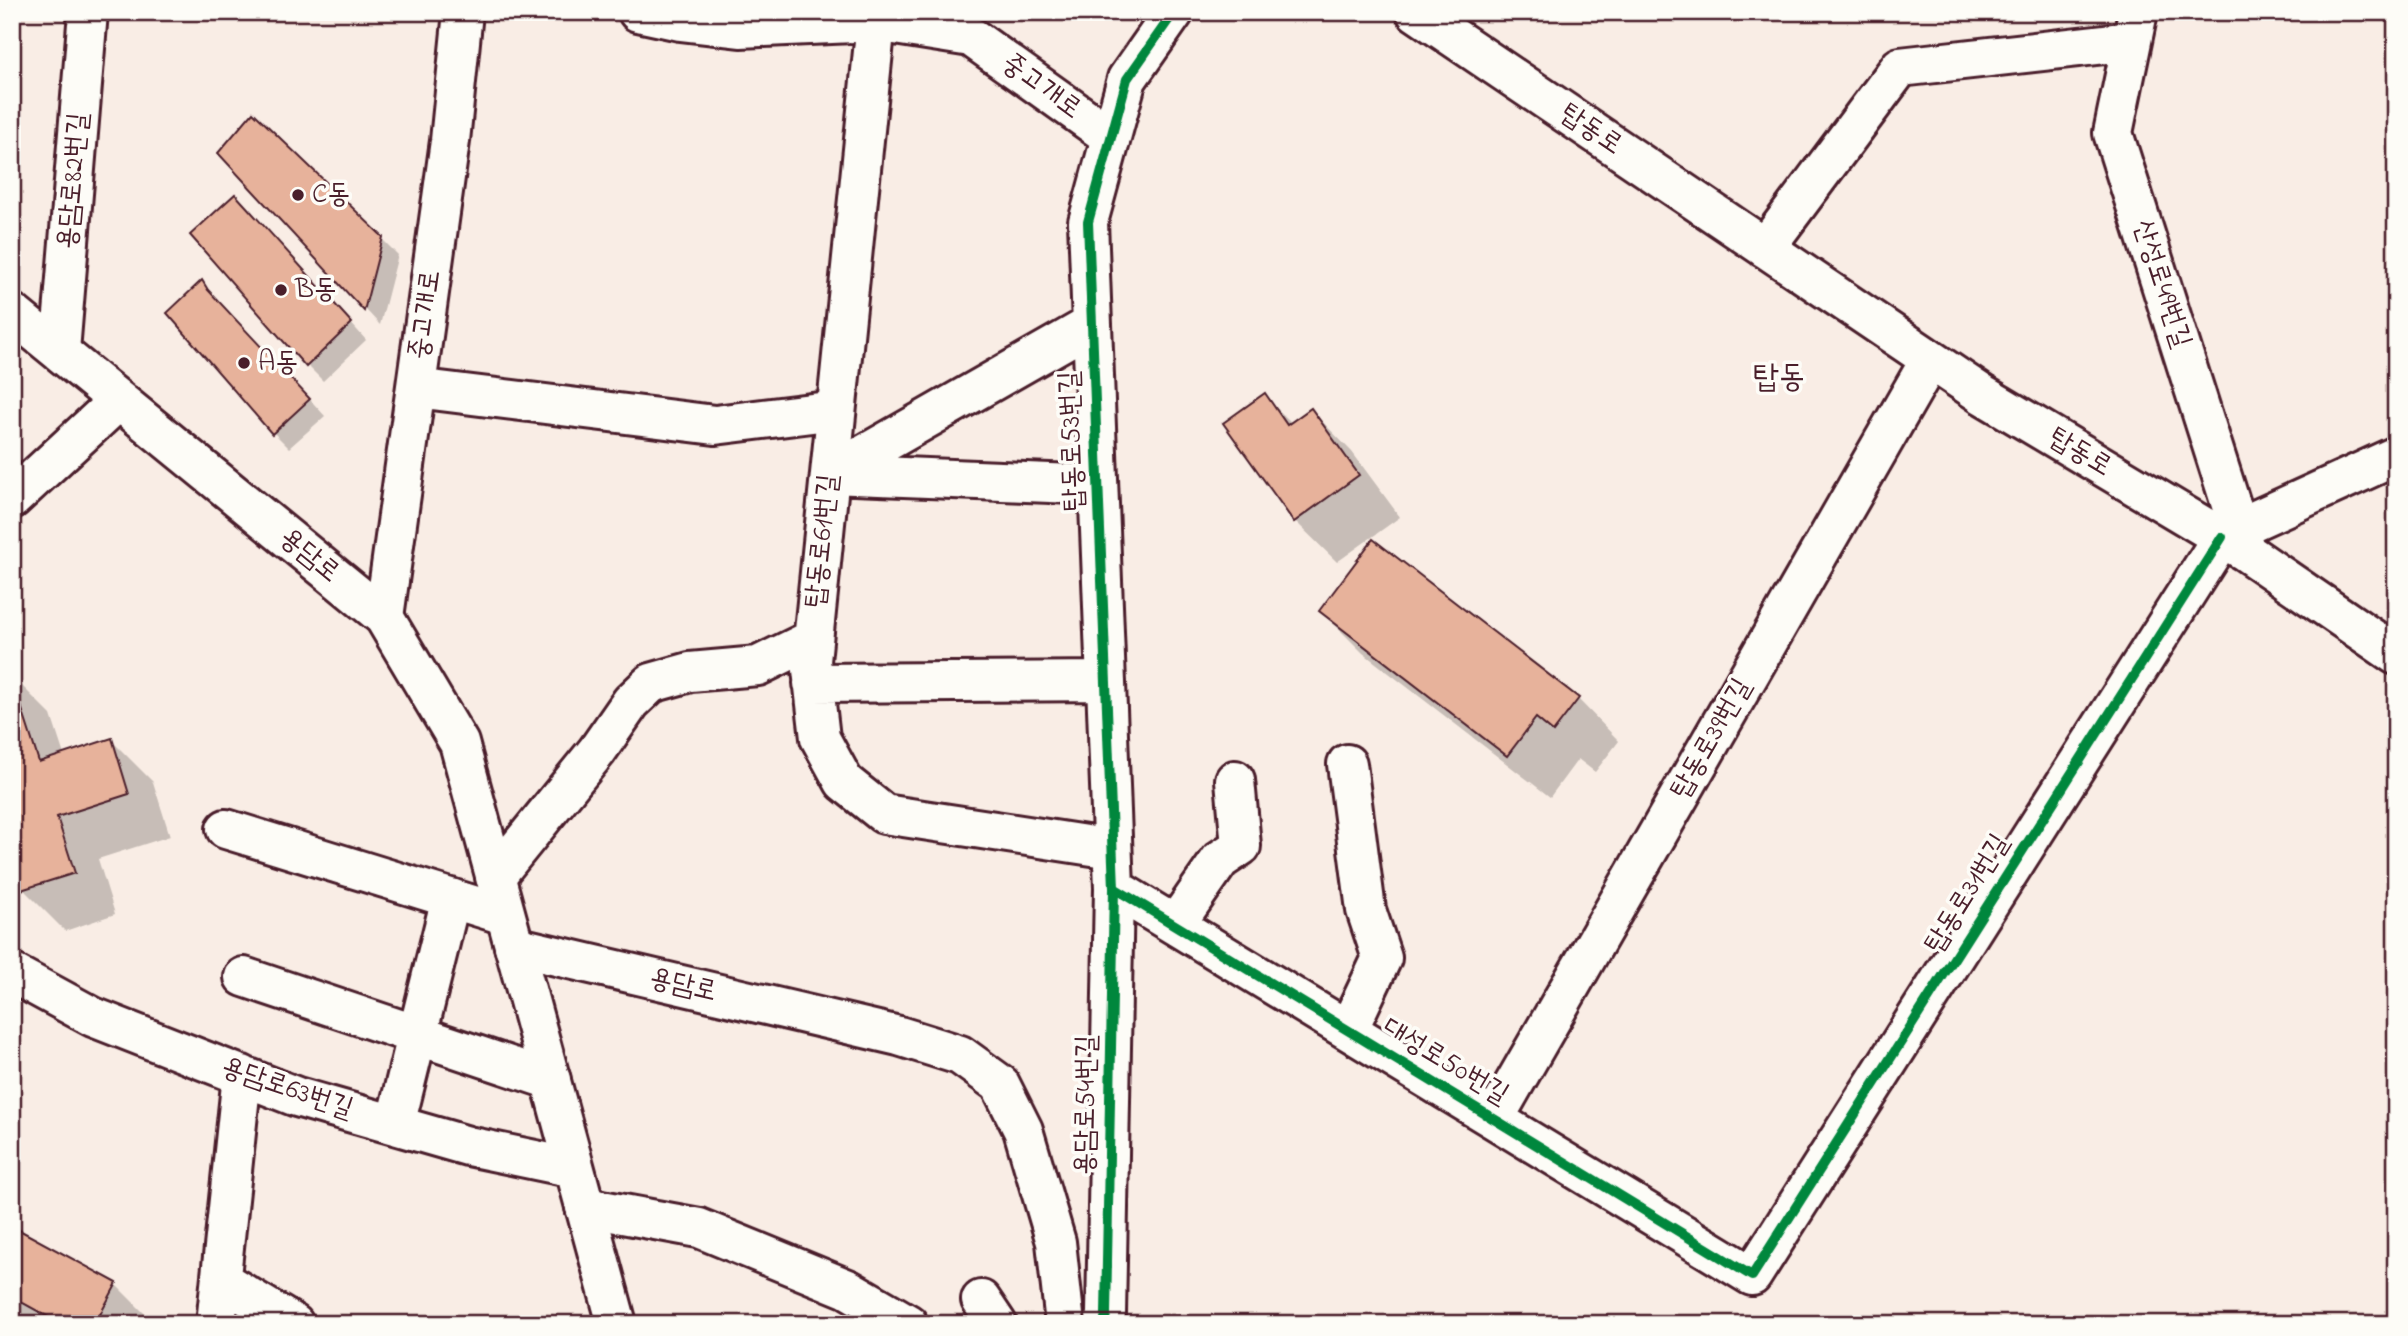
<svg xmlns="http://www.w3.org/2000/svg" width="2408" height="1336" viewBox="0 0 2408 1336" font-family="'Indie Flower','Poor Story',sans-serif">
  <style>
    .shadow { fill: #0003 }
    .building { fill: #e7b29b; stroke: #4a1f2b; stroke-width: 2 }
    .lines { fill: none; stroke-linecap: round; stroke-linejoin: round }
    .minor-casing { stroke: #4a1f2b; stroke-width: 44 }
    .major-casing { stroke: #4a1f2b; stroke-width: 44 }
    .minor { stroke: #fdfcf7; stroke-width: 38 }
    .major { stroke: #fdfcf7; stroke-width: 38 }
    .cycleway-casing { stroke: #fdfcf7; stroke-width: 15 }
    .cycleway { stroke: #00873e; stroke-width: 10 }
    .poi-dot { fill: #4a1f2b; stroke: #fdfcf7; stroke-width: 2.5 }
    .labels { text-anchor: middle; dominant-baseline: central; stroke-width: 7; stroke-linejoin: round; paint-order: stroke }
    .street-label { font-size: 28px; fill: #4a1f2b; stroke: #fdfcf7 }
    .poi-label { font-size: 28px; fill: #4a1f2b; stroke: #fdfcf7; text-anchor: start }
    .quarter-label { font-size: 32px; fill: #4a1f2b; stroke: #fdfcf7 }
  </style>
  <rect width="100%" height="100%" fill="#f9ede5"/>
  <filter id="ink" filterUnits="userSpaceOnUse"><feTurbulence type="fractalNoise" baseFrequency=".0143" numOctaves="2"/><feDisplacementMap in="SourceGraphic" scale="14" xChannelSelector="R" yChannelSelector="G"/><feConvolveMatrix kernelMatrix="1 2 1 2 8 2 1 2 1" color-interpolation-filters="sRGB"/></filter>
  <g filter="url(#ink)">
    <path class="shadow" d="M221,153L382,239L398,255L380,325Z
      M251,212L366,340L323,381L307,365Z
      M202,282L325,416L289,448L273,432Z
      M1264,396L1292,423L1311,410L1352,452L1400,517L1337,562L1295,521Z
      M1321,611L1578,699L1619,741L1595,772L1578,759L1550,797L1363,653Z
      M12,676L51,715L64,755L111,740L153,782L170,836L98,859L115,914L65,931L23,889L12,856Z
      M12,1228L116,1285L155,1324H29L12,1314Z"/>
    <path class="building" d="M253,112L383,237L364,311L218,153Z
      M235,194L352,323L306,367L190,235Z
      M202,280L208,290L310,399L272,434L167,313Z
      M1265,393L1287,425L1311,408L1359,475L1294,522L1223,423Z
      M1373,539L1579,698L1553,732L1536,718L1507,756L1319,611Z
      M12,678L39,762L112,738L129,794L57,817L75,873L21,890L12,862Z
      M12,1226L117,1283L95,1324H61L12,1297Z"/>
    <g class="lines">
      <defs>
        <path id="minor" d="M638,12L680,21L740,28L876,22L971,37L1111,137
          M877,12L811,661L820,738L844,782L884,814L1112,849
          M1416,12L1983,395L2246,552L2396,655
          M2138,12L2113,133L2246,552
          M1765,248L1900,67L2132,41
          M60,351L88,12
          M416,388L715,425L836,410
          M830,474L1091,325
          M830,474L1098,485
          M12,499L118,401
          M2238,528L2396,456
          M384,617L450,141L463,12
          M813,683L1106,681
          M1347,764L1366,910L1382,958L1348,1030
          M226,829L505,915
          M495,877L597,751L631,702L651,683L690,672L758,666L813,639
          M1114,888L1752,1276L2222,537
          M1175,925L1220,860L1241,846L1235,780
          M514,946L899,1036L960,1055L1000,1084L1023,1130L1056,1242L1065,1324
          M12,973L93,1017L297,1097L468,1146L574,1168
          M244,977L551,1080
          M1494,1119L1930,360
          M395,1125L451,898
          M585,1207L699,1228L848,1289L908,1324
          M221,1280L294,1324
          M981,1300L997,1324
          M216,1324L242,1075
          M1104,1324L1106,1314L1114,888L1088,222L1127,79L1174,12"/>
        <path id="major" d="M12,313L384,617L459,743L617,1324"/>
      </defs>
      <use href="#minor" class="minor-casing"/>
      <use href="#major" class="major-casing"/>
      <use href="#minor" class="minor"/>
      <use href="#major" class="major"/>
      <defs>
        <path id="cycleway" d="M1114,888L1752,1276L2222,537
          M1104,1324L1106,1314L1114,888L1088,222L1127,79L1174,12"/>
      </defs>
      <use href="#cycleway" class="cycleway-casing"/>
      <use href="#cycleway" class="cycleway"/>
    </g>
  </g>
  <g class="poi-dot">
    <circle cx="298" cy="195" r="7"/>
    <circle cx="281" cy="290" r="7"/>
    <circle cx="244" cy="363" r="7"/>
  </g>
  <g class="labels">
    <g class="street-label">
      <text transform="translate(1041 87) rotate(36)">중고개로</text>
      <text transform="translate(1591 130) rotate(34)">탑동로</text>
      <text transform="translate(74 181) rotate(-85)">용담로82번길</text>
      <text transform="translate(2161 284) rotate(72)">산성로49번길</text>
      <text transform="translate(426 315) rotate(-82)">중고개로</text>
      <text transform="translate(1073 441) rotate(-92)">탑동로53번길</text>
      <text transform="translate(2080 453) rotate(31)">탑동로</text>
      <text transform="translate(823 541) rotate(-84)">탑동로61번길</text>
      <text transform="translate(309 556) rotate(39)">용담로</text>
      <text transform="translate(1712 739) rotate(-60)">탑동로39번길</text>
      <text transform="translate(1968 894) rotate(-58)">탑동로31번길</text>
      <text transform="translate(683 986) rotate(13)">용담로</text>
      <text transform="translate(1445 1062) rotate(31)">대성로50번길</text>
      <text transform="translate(287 1089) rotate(19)">용담로63번길</text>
      <text transform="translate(1087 1105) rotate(-89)">용담로54번길</text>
    </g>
    <g class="poi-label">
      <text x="312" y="195">C동</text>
      <text x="295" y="290">B동</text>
      <text x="258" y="363">A동</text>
    </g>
    <g class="quarter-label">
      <text x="1779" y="378">탑동</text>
    </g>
  </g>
  <rect width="2408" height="1336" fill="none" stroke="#fdfcf7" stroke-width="42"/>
  <rect x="21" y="21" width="2366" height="1294" fill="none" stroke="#4a1f2b" stroke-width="2.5" filter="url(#ink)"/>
</svg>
